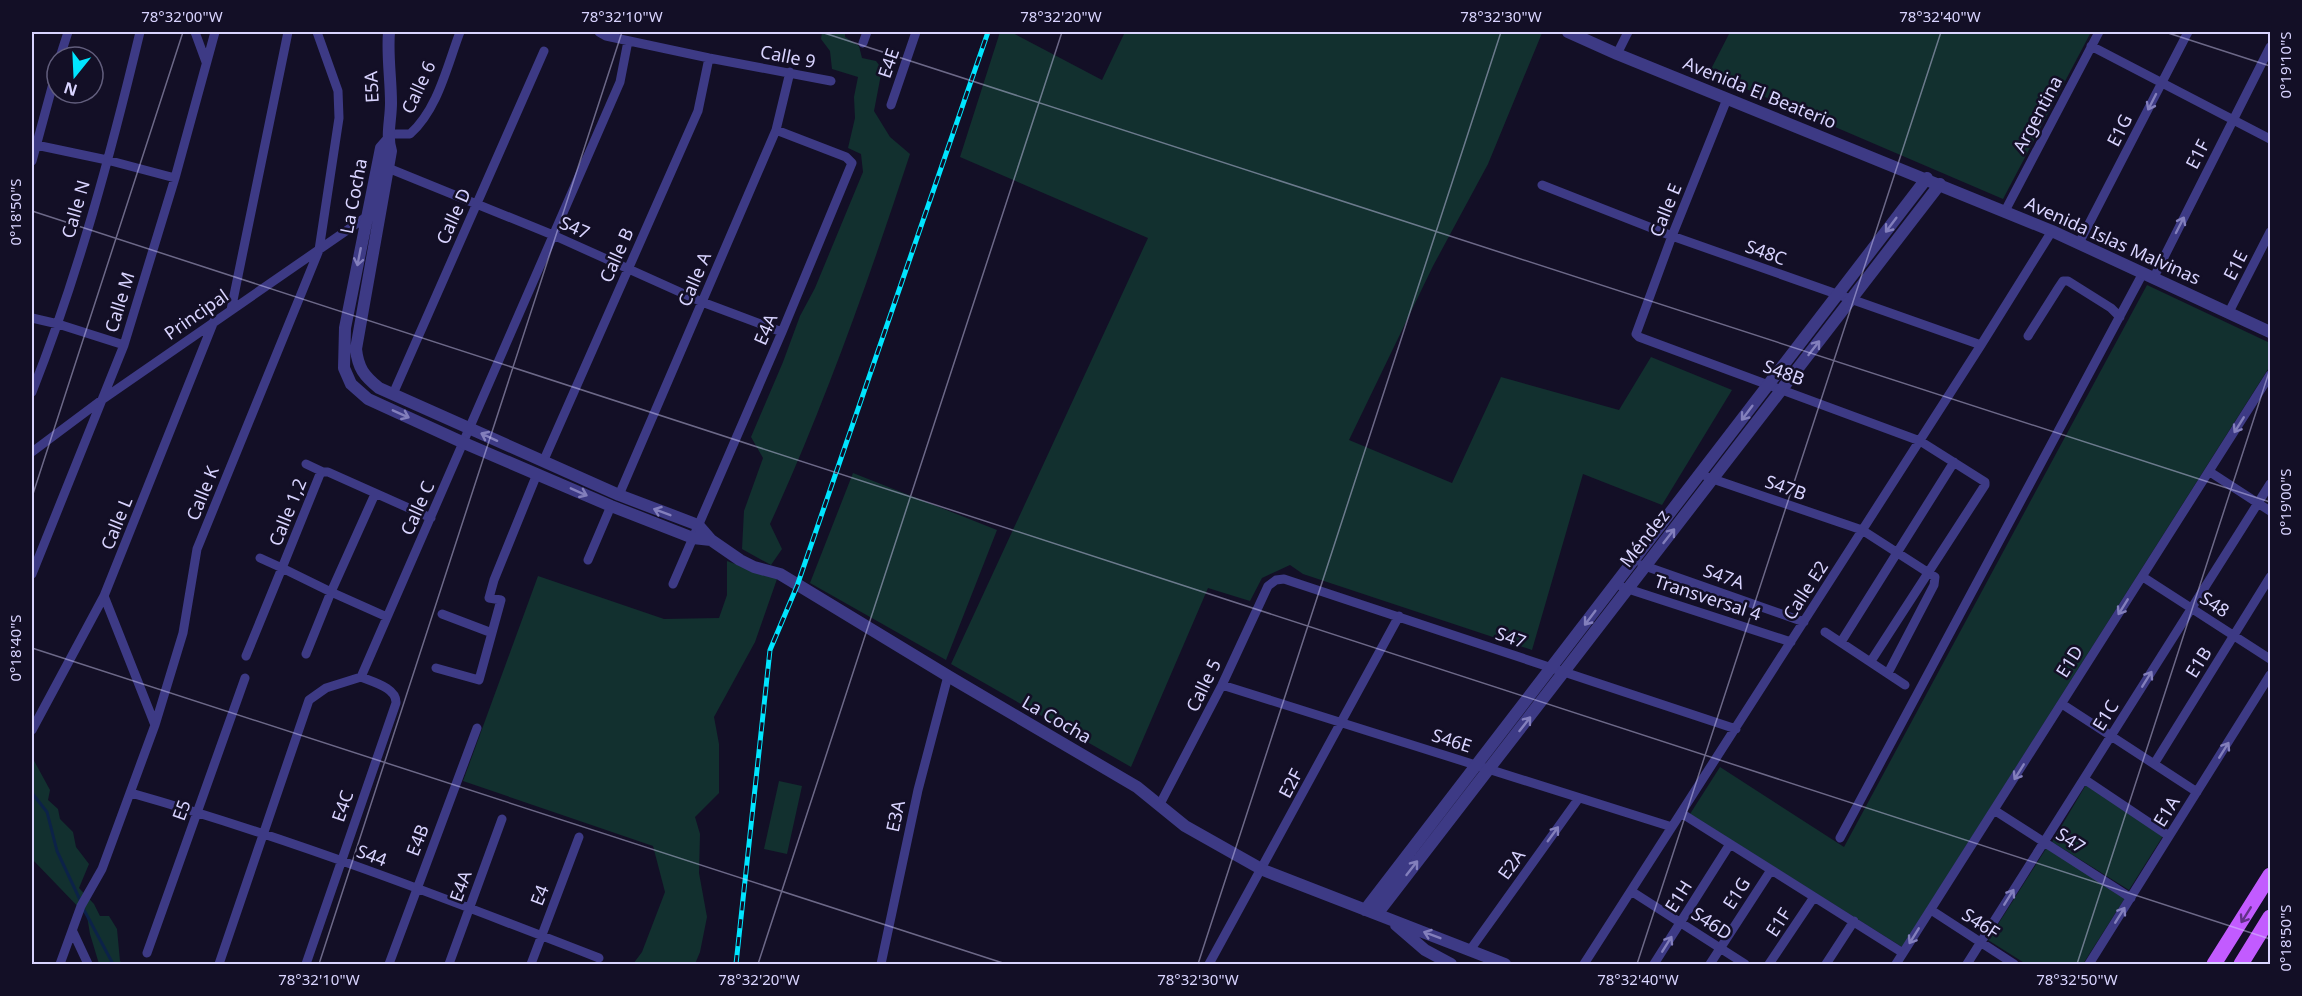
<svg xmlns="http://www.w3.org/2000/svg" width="2302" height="996" viewBox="0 0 2302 996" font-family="'Noto Sans',sans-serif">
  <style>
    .green { fill: #12302f }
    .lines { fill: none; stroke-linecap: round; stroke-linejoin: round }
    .stream { stroke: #0c2248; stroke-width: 3 }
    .minor { stroke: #3d3a85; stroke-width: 9 }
    .tertiary { stroke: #3d3a85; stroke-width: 12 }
    .primary { stroke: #c25bff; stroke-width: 15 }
    .rail-casing { stroke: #00e5ff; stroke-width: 5 }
    .rail { stroke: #130f26; stroke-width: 3; stroke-dasharray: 9; stroke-linecap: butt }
    .oneway { stroke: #837fbc }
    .oneway2 { stroke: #623188 }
    .ticks { fill: none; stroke: #d9d4ff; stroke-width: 1.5; stroke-opacity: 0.45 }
    .labels { text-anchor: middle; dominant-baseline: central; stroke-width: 5; stroke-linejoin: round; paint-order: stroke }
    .street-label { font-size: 18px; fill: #d9d4ff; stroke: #130f26 }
    .neatline { fill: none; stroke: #d9d4ff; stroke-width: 2 }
    .ticks-label { font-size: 15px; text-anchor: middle; fill: #d9d4ff }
  </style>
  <rect width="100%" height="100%" fill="#130f26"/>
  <path class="green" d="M822,32H845V37L859,46L862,58L876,61L882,69L874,111L890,137L910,154C869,279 825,404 770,524L782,549L771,565L742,549L744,511L763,458L751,437L783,362L800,316L815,288L863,172L861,154L848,148L855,118L854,97L858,77L832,69L830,51L821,39Z
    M1000,32H1011L1102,80L1125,32H1538L1542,33L1488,164L1433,266L1349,440L1452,483L1501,377L1619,410L1651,357L1732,390L1662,505L1583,474L1532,650L1303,574L1290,565L1262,578L1250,601L1208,588L1131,767L951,664L1148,238L960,157Z
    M1730,32H2091L2003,199L1709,73Z
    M2147,285L2270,343V366L1902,947L1690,814L1720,767L1844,847Z
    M853,473L997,530L946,660L810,583Z
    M727,561L777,579L755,642L714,717L719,744V793L695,817L700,834L699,873L707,917L700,952L695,964H633L642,952L665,892L653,846L463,781L538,576L664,619L719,618L727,595Z
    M32,757L50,790L48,800L58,809L60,819L73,832L76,847L89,864L79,888L94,904L100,916H109L117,929L120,961L123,964H99L90,934L87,916L32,859Z
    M779,781L802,786L787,854L764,849Z
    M2087,783L2163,836L2129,890L2052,842Z
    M2047,847L2125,898L2083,964H2026L1988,940Z"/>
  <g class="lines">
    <path class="stream" d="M32,793L47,812L57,851L81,902
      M83,908L113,964"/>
    <path class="minor" d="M195,32L206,62
      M599,32L606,36L709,58L831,81
      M863,43L867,32
      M2091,46L2270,139
      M1617,54L1628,32
      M60,57L68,32
      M1727,99L1672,236L1636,334L1639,337L1920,441L1985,482V485L1871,661
      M891,105L916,32
      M388,134H410C438,109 447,66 460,32
      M36,145L107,160L175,178
      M32,161L57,69
      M388,168L553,235L702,302L782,332
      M1542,185L1672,236L1981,345
      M2005,211L2099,32
      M2079,243L2188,32
      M2154,277L2270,47
      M231,310L288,32
      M2229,312L2270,232
      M32,318L58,324L124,345
      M2028,336L2059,287L2063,281H2068L2111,308L2120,317
      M32,392C78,276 111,153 140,32
      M393,394L544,51
      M32,452L103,399L369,215
      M543,462L698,111L709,58
      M306,464L323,472
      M2210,472L2270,511
      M1707,477L1862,530L1935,577L1934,585L1888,673
      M619,495L776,130L790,72
      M588,560L611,506
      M1642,565L1804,622
      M32,574L124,345L175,178L215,32
      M2143,577L2270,659
      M673,584L782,332L852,163L846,157L776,130
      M1622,587L1791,642
      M104,596L155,725
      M442,614L492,633
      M387,617L331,592L282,568L320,474L323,472H328L431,518
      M1825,632L1905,685
      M1841,642L1954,462
      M306,654L331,592L375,494
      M246,656L282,568L260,558
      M436,668L479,680L501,600L489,598L494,580L537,474
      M1222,685L1672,827
      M2062,704L2197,792
      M32,730L104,596L214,321
      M2154,764L2270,577
      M2084,779L2169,836
      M131,793C290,838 445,898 599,958
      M1159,806L1222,685L1268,586L1276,580L1284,579L1736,729
      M1994,810L2131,898
      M1681,813L1903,953
      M1840,838L2143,273
      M1631,891L1745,964
      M1931,910L2014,964
      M73,932L88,964
      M1470,950L1579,798
      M147,953L245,678
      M60,964L81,906L102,869L155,725L183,633L197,549L319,250L339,118L338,91L317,32
      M219,964L309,700L326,688L361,677L620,82L628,41
      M306,964L396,703C397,688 373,682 361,677
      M389,964L477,728
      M449,964L502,819
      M531,964L579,837
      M881,964L918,790L948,676
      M1209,964L1399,616
      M1584,964L1981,345L2052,231
      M1654,964L1730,844
      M1710,964L1771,870
      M1769,964L1814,897
      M1826,964L1854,921
      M1896,964L2270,375
      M1967,964L2270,484
      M2089,964L2270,675"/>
    <path class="tertiary" d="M389,32C387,56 391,79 391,103C391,120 386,135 391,151L356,349C358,368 364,376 379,388L619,495L698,525L711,540L740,560L754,567L780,574L948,676L1137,787L1185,826L1263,870L1505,964
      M1568,32L1617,54L2052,231L2270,332
      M388,140L381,148L345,328L344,368L351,384L368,399L464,443L611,506L693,538L711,540
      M1365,910L1927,178
      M1377,914L1940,184
      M1396,925L1425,950L1451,964"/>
    <path class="primary" d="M2214,964L2270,875
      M2241,964L2270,917"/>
    <defs>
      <path id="rail" d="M736,964L770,650L797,586L988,32"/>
    </defs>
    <use href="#rail" class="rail-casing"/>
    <use href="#rail" class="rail"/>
  </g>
  <defs><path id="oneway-shaft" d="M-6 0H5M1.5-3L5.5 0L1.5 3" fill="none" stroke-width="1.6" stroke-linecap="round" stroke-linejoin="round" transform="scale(1.5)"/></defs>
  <g class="oneway">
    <use href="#oneway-shaft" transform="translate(2152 102) rotate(117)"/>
    <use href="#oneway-shaft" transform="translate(1891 225) rotate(127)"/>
    <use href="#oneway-shaft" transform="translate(2180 225) rotate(-63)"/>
    <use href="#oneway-shaft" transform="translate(359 257) rotate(101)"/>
    <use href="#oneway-shaft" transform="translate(1814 348) rotate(-52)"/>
    <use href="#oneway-shaft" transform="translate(1747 413) rotate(127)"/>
    <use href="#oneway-shaft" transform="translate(401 414) rotate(24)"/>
    <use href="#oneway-shaft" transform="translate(2239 425) rotate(122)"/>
    <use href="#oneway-shaft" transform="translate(489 437) rotate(-155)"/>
    <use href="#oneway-shaft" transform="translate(579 492) rotate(24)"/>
    <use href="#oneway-shaft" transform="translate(662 512) rotate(-159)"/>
    <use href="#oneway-shaft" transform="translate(1669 536) rotate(-52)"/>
    <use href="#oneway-shaft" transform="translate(2123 607) rotate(122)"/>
    <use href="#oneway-shaft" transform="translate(1590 618) rotate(127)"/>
    <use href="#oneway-shaft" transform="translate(2147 679) rotate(-58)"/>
    <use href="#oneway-shaft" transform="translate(1525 724) rotate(-52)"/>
    <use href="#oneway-shaft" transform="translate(2224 750) rotate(-58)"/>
    <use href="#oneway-shaft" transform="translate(2019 772) rotate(122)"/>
    <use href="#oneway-shaft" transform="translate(1553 834) rotate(-54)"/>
    <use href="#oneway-shaft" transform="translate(1412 868) rotate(-52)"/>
    <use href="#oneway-shaft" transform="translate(2009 897) rotate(-58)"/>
    <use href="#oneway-shaft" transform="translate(2120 915) rotate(-58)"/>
    <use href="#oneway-shaft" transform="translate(1432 935) rotate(-159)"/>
    <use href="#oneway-shaft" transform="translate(1914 936) rotate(122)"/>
    <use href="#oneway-shaft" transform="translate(1667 944) rotate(-58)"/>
  </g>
  <use class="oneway2" href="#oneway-shaft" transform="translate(2246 915) rotate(122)"/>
  <path class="ticks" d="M821,32L2270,502M2165,32L2270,66M32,211L2270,939M32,497L183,32M32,648L1006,964M319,964L622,32M758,964L1062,32M1198,964L1501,32M1637,964L1941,32M2077,964L2270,369"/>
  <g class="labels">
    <g class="street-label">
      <text transform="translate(788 56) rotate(11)">Calle 9</text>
      <text transform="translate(888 63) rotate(-71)">E4E</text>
      <text transform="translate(371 87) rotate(-93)">E5A</text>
      <text transform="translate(418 87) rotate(-65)">Calle 6</text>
      <text transform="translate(1760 92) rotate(22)">Avenida El Beaterio</text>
      <text transform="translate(2037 114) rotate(-62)">Argentina</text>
      <text transform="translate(2119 130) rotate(-63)">E1G</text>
      <text transform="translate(2197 154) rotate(-63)">E1F</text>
      <text transform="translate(353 196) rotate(-79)">La Cocha</text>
      <text transform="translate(75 209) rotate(-74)">Calle N</text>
      <text transform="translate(1665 210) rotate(-68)">Calle E</text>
      <text transform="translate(453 216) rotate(-66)">Calle D</text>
      <text transform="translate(575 227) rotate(23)">S47</text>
      <text transform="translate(2113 240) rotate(24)">Avenida Islas Malvinas</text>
      <text transform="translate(1766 252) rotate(20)">S48C</text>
      <text transform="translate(616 255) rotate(-66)">Calle B</text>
      <text transform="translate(2235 265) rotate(-63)">E1E</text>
      <text transform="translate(694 279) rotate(-67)">Calle A</text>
      <text transform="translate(119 302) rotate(-73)">Calle M</text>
      <text transform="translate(196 314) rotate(-35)">Principal</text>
      <text transform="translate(765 329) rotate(-67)">E4A</text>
      <text transform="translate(1784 372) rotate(20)">S48B</text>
      <text transform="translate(1786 487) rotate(19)">S47B</text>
      <text transform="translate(202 493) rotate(-68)">Calle K</text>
      <text transform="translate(417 508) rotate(-66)">Calle C</text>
      <text transform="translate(287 512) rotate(-68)">Calle 1,2</text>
      <text transform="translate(116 523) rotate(-68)">Calle L</text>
      <text transform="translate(1644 538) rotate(-52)">Méndez</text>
      <text transform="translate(1724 576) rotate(19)">S47A</text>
      <text transform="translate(1805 590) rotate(-57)">Calle E2</text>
      <text transform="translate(1708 597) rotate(18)">Transversal 4</text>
      <text transform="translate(2215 604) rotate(33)">S48</text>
      <text transform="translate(1511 637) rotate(19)">S47</text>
      <text transform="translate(2069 661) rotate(-58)">E1D</text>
      <text transform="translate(2198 662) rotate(-58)">E1B</text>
      <text transform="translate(1203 685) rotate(-64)">Calle 5</text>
      <text transform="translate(2105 715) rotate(-58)">E1C</text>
      <text transform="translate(1057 719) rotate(30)">La Cocha</text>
      <text transform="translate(1452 740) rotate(18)">S46E</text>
      <text transform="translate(1290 783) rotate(-62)">E2F</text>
      <text transform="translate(342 806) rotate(-71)">E4C</text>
      <text transform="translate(181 810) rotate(-70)">E5</text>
      <text transform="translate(2166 811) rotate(-58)">E1A</text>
      <text transform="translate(895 816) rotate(-78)">E3A</text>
      <text transform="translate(417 840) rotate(-69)">E4B</text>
      <text transform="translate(2071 840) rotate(33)">S47</text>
      <text transform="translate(372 855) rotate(20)">S44</text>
      <text transform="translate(1511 864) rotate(-54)">E2A</text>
      <text transform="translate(460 886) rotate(-70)">E4A</text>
      <text transform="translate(1736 893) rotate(-57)">E1G</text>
      <text transform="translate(539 895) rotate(-69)">E4</text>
      <text transform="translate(1678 896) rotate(-58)">E1H</text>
      <text transform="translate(1778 922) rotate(-57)">E1F</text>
      <text transform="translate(1712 923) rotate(33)">S46D</text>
      <text transform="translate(1981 923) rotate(33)">S46F</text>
    </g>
  </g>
  <rect width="2302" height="996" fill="none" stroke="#130f26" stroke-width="66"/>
  <g transform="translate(75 75) rotate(198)"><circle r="28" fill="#130f26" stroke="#625e7d" stroke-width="1.5"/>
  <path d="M0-4.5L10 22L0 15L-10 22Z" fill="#00e5ff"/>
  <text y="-9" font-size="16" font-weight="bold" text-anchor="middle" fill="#d9d4ff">N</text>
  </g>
  <rect x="33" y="33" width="2236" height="930" class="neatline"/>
  <g class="ticks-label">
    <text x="182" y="22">78°32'00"W</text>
    <text x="622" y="22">78°32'10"W</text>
    <text x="1061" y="22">78°32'20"W</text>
    <text x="1501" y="22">78°32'30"W</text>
    <text x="1940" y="22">78°32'40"W</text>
    <text transform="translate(2286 65) rotate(-90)" y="5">0°19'10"S</text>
    <text transform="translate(16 212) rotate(-90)" y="5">0°18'50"S</text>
    <text transform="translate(2286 502) rotate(-90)" y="5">0°19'00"S</text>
    <text transform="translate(16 648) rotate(-90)" y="5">0°18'40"S</text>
    <text transform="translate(2286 938) rotate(-90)" y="5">0°18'50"S</text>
    <text x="319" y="985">78°32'10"W</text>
    <text x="759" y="985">78°32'20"W</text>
    <text x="1198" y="985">78°32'30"W</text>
    <text x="1638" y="985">78°32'40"W</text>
    <text x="2077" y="985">78°32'50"W</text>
  </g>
</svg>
